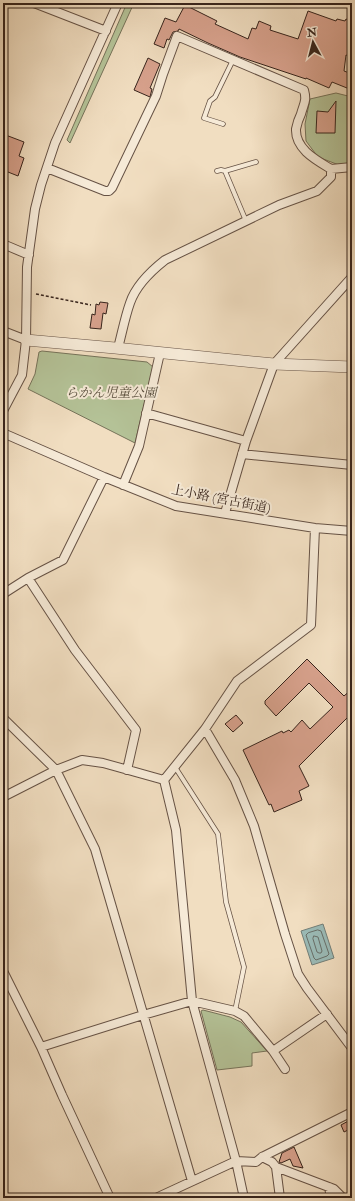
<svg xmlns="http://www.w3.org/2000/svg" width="355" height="1201" viewBox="0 0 355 1201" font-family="'IM FELL Double Pica','Noto Serif JP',serif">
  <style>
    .green { fill: #b4c297; stroke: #76735a }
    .water { fill: #9bbbb7; stroke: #737f79 }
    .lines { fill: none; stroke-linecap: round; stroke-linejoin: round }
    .shore { stroke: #69706a; stroke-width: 1 }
    .building { fill: #d7a18c; stroke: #37241c }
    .service-casing { stroke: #665245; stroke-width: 5.5 }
    .minor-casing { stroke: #665245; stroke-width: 10 }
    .tertiary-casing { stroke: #665245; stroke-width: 12 }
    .path { stroke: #37241c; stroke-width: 1.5; stroke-dasharray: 3 2; stroke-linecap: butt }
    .service { stroke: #f6ead7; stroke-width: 4 }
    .minor { stroke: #f6ead7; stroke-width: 8 }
    .tertiary { stroke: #f6ead7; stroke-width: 11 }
    .labels { text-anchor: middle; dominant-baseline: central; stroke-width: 4; stroke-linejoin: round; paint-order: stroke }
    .park-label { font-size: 13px; font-style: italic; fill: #564c3b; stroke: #f6ead7 }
    .street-label { font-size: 13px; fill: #37241c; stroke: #f6ead7 }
  </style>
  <rect width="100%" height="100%" fill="#f1dec1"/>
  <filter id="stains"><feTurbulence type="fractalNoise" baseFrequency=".005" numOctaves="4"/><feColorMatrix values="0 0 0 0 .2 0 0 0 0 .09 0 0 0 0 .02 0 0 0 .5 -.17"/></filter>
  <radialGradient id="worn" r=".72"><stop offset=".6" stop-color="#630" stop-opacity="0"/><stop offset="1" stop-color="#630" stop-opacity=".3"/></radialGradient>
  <path class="green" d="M127,3H134L70,143L67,140Z
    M336,93L352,97V163L339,165L318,157L306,141L305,124L310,99Z
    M42,351L147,362L153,367L135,443L28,389L35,374L39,352Z
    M203,1010L230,1017L241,1022L267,1051L252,1053V1066L217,1070L201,1011Z"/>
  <path class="water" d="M323,924L334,958L312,965L301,931Z"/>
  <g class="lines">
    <path class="shore" d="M318,930L321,931L329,954L327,956L316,960L314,958L306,935L308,933Z
      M314,936L318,937L322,951L321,953H319L317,952L313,939Z"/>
  </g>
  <path class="building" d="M185,5L217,21L215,24L248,39L252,28L256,29L259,21L271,26L270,30L298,39L308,11L336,21L337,19L345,21L346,19L352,21V57L346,55L344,71L352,74V90L332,82L329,88L306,78V79L240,57L208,43L179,29L178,31L173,32L169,40L167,39L164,48L154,44L165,18L176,22Z
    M148,58L160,64L150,88L152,89L150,97L134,90Z
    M336,101L335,133H316L317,111L328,112Z
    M3,134L24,142L19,156L24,158L18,176L3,170Z
    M100,302L108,303L106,314L103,313L101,329L90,328L92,314L95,315L96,304L99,305Z
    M307,659L344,696L352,689V713L299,766L309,786L299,791L302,800L274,812L271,804L269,805L243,750L282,731L283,733L289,730L291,732L302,720L310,729L333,707L309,683L276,716L265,704V701Z
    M236,715L243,723L233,732L225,724Z
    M352,1119V1128L344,1132L341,1125Z
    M294,1147L303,1168L293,1166L290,1159L281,1163L279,1162L282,1153Z"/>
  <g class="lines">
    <defs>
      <path id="service" d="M223,124L204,118L210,101L215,97L233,60
        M217,171L221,170L225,171
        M246,221L225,171L256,162
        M175,767L218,834L226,902L244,967L235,1011"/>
      <path id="minor" d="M34,3L106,31
        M47,168L105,191H109L112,188L156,96L163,74L177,36L304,90C307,101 304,103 301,114C299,118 297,124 296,129C295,149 316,160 331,169V177L317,191L279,205L165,260C151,271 136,285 130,303C125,317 122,333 118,348
        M331,169L352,167
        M3,244L29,255
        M3,331L26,340
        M3,411L22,375L26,340L27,267L35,209L41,185L55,143L118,3
        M146,413L246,441
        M3,433L104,477L176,506L315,528L352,531
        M242,454L352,465
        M123,485L139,446L160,353
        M225,513L246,441L274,364L352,277
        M28,578L75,650L136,730L127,770
        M3,594L28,578L63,560L104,477
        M3,718L56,770L95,849L192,1181
        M205,729L235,780L254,826L285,934L298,974L307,988L352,1048
        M164,780L176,830L192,1001L236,1161L244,1198
        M164,780L205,729L237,681L311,625L315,528
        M3,797L56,770L82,760L103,763L164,780
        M3,971L41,1047L62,1095L110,1198
        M41,1047L143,1015L192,1001L235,1011L244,1016L273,1051L327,1014
        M273,1051L285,1069
        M262,1157L272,1162L276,1167L334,1189L343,1198
        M276,1167L280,1198
        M329,1187L331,1198
        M156,1198L236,1161L256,1162L262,1157L352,1112"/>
      <path id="tertiary" d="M26,340L115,348L274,364L352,367"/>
    </defs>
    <use href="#service" class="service-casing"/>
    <use href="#minor" class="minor-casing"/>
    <use href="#tertiary" class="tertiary-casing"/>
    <path class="path" d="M36,294L91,305"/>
    <use href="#service" class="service"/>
    <use href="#minor" class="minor"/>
    <use href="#tertiary" class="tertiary"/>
  </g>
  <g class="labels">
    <g class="park-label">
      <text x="111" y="393">らかん児童公園</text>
    </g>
    <g class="street-label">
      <text transform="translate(221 499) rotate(11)">上小路 (宮古街道)</text>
    </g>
  </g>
  <rect width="355" height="1201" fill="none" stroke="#f1dec1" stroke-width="16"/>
  <rect x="4" y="4" width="347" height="1193" fill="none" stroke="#37241c" stroke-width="2"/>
  <rect x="8" y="8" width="339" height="1185" fill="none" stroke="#37241c"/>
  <g transform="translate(313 42) rotate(353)" stroke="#f6ead7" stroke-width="3" paint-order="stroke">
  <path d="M0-3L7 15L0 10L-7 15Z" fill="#37241c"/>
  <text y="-6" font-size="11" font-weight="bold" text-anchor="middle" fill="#37241c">N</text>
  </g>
  <rect width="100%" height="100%" filter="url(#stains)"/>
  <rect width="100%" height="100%" fill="url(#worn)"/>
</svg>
